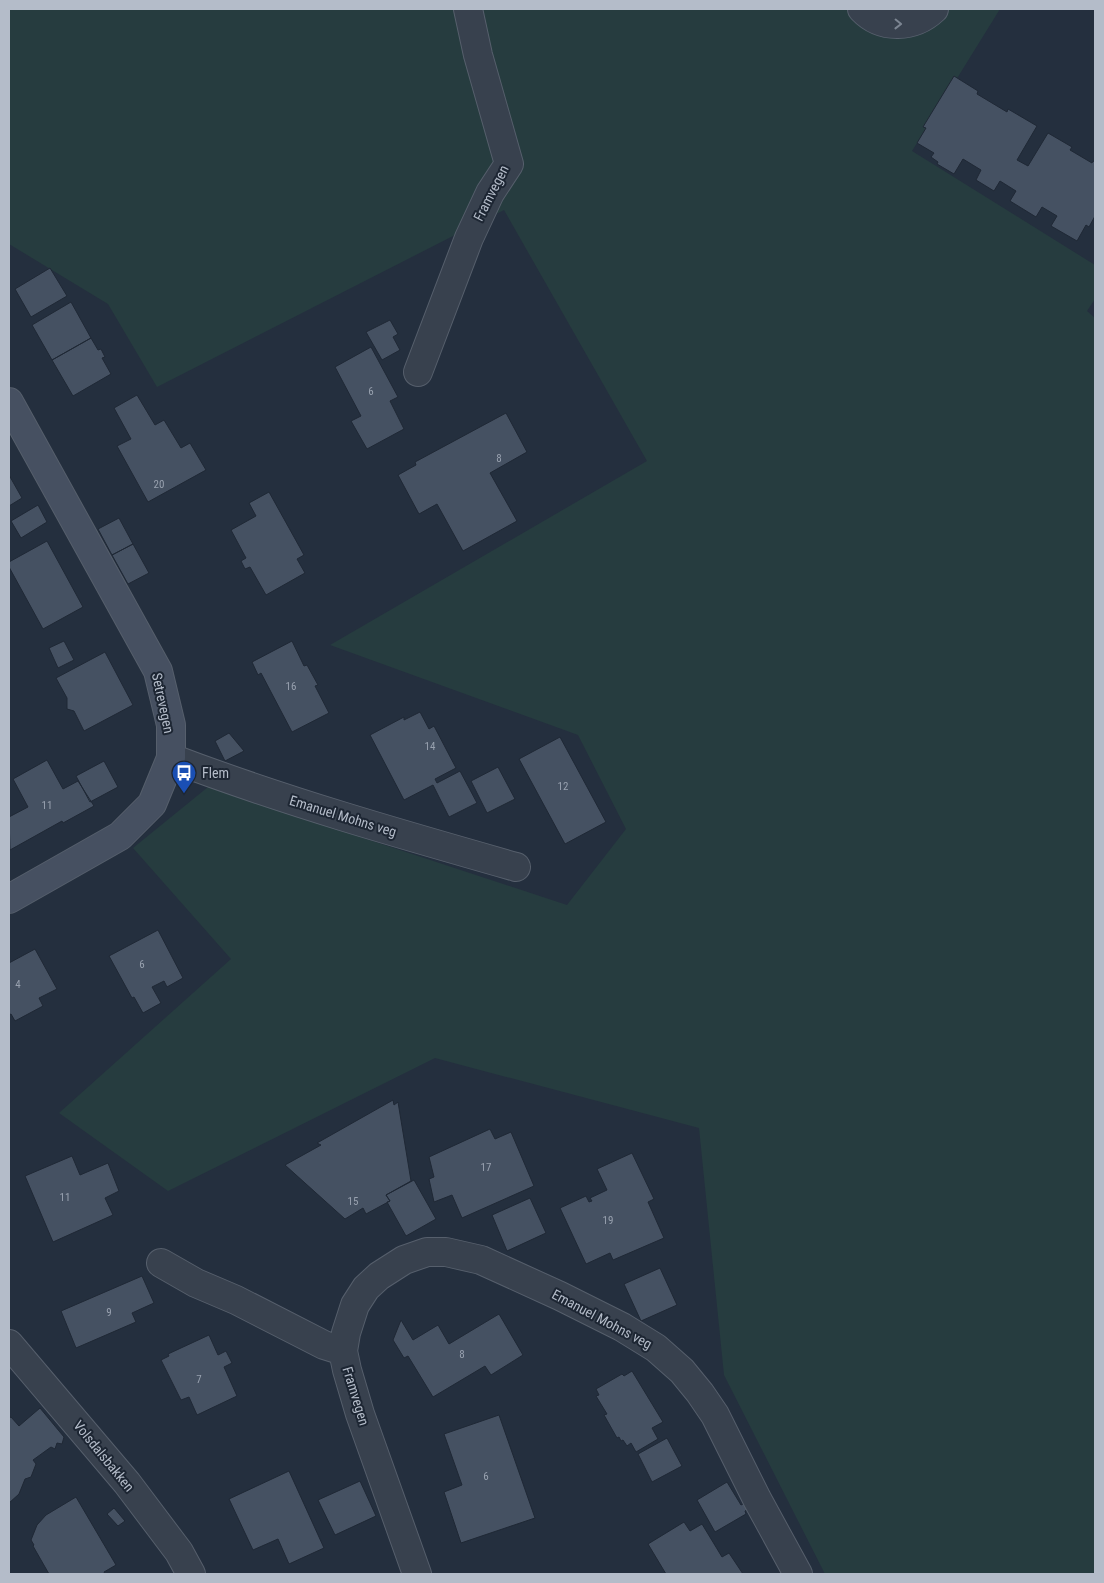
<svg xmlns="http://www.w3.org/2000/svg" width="1104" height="1583" viewBox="0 0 1104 1583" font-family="'Roboto Condensed',sans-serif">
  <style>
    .green { fill: #263c3f }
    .building { fill: #455162; stroke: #1f2835 }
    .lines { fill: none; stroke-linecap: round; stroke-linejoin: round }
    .street-casing { stroke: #565f6c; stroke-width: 30 }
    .secondary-casing { stroke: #565f6c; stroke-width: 30 }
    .street { stroke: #38414e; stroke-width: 28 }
    .secondary { stroke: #465061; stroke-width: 28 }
    .oneway { stroke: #7c8592 }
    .labels { text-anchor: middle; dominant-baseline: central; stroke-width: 4; stroke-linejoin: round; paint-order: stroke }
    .number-label { font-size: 11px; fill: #98a1af }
    .street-label { font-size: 14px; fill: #b4bcc9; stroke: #1d2633 }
    .poi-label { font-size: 14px; fill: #b4bcc9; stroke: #1d2633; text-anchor: start }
  </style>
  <rect width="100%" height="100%" fill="#242f3e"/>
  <path class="green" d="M9,9H1000L912,151L1095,265V299L1087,311L1095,318V1574H825L724,1375L699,1128L435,1058L168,1191L59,1113L231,959L133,848L208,787L567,905L626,829L578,735L330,645L647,461L504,210L157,387L108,304L9,244Z"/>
  <path class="building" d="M954,76L978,91L977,94L1007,112L1008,109L1037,126L1017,160L1028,166L1048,133L1072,147L1070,150L1092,163L1093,161L1095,162V216L1089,227L1086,225L1077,241L1051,226L1057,216L1042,207L1036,217L1010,201L1016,191L1000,181L994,191L976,180L981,170L963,159L954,174L937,164L938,162L931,157L934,153L917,143L926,128L923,127Z
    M50,268L67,296L31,317L15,289Z
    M71,302L91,338L52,360L32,325Z
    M390,320L398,334L393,337L400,350L382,360L366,332Z
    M91,338L98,350L101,349L105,357L102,358L111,374L73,396L52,360Z
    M371,347L398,397L390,401L404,429L367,449L351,421L361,416L335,367Z
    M137,395L155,425L164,420L181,448L190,443L206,470L148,502L117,446L131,439L114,408Z
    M506,413L527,452L490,473L517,521L463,551L437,504L419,514L398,475L416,465L415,462Z
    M9,475L22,498L9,506Z
    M269,492L304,555L297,559L305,573L266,595L250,567L245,569L241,561L246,558L231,530L256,516L249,503Z
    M38,505L47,522L21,538L11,521Z
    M119,518L133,544L112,555L98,529Z
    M47,541L83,607L43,629L9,567V562Z
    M133,544L149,573L128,584L112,555Z
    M64,641L74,660L58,668L49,648Z
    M292,641L304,666L307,665L318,685L315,686L329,713L292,732L261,673L258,675L252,662Z
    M105,652L133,705L84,731L74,711L67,709V698L56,678Z
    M420,712L429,729L434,726L456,768L435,779L437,783L460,771L477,803L449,817L433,785L404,800L370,735L404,717V720Z
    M229,733L244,751L225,761L215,741Z
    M560,737L606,822L565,844L519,759Z
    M47,760L63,789L78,781L94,806L63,823L62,821L10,850L9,817L28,807L13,779Z
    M104,761L118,787L90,802L76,776Z
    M498,767L515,799L487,813L471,781Z
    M158,930L183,978L167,987L164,981L152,987L161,1003L143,1013L134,997L132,998L109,956Z
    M35,949L57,989L39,998L43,1006L15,1021L11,1014L9,1015V963Z
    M393,1100L394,1105L398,1102L411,1181L386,1195L390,1201L366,1214L363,1208L345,1219L285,1165L321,1145L317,1143Z
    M490,1129L495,1139L511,1132L534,1186L462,1218L452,1195L434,1202L429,1179L434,1177L429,1157Z
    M632,1153L654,1199L648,1202L664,1238L613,1260L610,1253L586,1264L560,1208L586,1196L589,1202L592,1201L590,1198L607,1190L597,1169Z
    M72,1156L80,1175L108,1163L119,1191L105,1198L113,1215L53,1242L25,1176Z
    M414,1180L436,1219L406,1236L387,1202L390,1201L386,1195Z
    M530,1198L546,1233L507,1251L492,1215Z
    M660,1268L677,1305L641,1321L624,1284Z
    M142,1276L154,1303L132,1313L136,1322L76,1348L61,1311Z
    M499,1314L523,1355L491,1375L485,1366L433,1397L408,1356L404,1358L393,1340L401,1320L413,1340L438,1325L449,1344Z
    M209,1335L218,1355L226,1351L232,1363L224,1367L237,1396L197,1415L189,1397L181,1400L161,1360L169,1356L168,1354Z
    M632,1371L663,1422L652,1428L658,1439L636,1452L631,1443L627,1446L623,1440L621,1441L619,1437L617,1438L604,1415L607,1414L596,1396L599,1395L596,1389L622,1374L624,1376Z
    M40,1408L64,1437L62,1444L57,1443L55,1449L51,1447L33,1460L36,1464L31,1477L25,1479L19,1494L9,1503V1418L11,1417L19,1426Z
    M499,1415L535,1518L461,1543L444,1492L462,1485L444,1434Z
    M667,1438L682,1466L652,1482L638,1454Z
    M289,1471L324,1548L289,1564L278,1539L253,1550L229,1499Z
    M360,1481L376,1516L335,1535L318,1500Z
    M727,1482L741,1505L747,1502L750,1508L745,1511L746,1514L715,1532L697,1500Z
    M76,1497L116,1565L104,1572L105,1574H49L33,1546L34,1545L31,1540L37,1525L46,1515Z
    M114,1508L125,1521L118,1526L107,1514Z
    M684,1522L690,1531L702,1524L722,1557L729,1553L743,1574H666L648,1544Z"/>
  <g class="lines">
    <defs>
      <path id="street" d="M862,9C882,30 914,28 934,9
        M418,372L469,238L490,193L509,164L478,55L468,9
        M171,758C284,801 400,834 516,867
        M161,1263L196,1283L236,1300L324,1345L343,1351
        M9,1344L127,1483L179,1552L191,1574
        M417,1574L360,1414L347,1370L343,1351L346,1333L355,1305L366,1288L379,1276L404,1260L427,1252H446L481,1260L560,1296L622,1327L656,1348L682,1371L700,1393L715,1415L757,1499L798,1574"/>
      <path id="secondary" d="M9,402L158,671L171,725V758L152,804L120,836L9,899"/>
    </defs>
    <use href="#street" class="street-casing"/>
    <use href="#secondary" class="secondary-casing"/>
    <use href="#street" class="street"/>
    <use href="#secondary" class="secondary"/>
  </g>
  <defs><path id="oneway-chevron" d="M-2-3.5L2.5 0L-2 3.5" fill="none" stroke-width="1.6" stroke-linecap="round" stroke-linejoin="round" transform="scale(1.25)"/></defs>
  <use class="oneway" href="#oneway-chevron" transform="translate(898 24) rotate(1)"/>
  <defs>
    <symbol id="bus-pin" viewBox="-11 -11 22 30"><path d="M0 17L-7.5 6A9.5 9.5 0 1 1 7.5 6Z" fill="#1a4fb4" stroke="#1d2633"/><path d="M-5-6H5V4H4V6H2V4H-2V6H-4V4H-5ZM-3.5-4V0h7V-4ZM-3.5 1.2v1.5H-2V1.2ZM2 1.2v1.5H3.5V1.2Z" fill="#fff"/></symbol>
  </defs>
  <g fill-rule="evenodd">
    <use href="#bus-pin" x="170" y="759" width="28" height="38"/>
  </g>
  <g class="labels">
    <g class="number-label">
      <text x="371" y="391">6</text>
      <text x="499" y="458">8</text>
      <text x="159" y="484">20</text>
      <text x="291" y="686">16</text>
      <text x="430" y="746">14</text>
      <text x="563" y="786">12</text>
      <text x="47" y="805">11</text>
      <text x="142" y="964">6</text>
      <text x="18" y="984">4</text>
      <text x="486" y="1167">17</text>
      <text x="65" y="1197">11</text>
      <text x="353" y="1201">15</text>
      <text x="608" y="1220">19</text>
      <text x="109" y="1312">9</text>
      <text x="462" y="1354">8</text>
      <text x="199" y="1379">7</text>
      <text x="486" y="1476">6</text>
    </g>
    <g class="street-label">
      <text transform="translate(491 193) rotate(-63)">Framvegen</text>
      <text transform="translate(163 703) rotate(78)">Setrevegen</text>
      <text transform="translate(343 816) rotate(17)">Emanuel Mohns veg</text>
      <text transform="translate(602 1319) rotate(28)">Emanuel Mohns veg</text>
      <text transform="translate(356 1396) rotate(73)">Framvegen</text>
      <text transform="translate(104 1456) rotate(51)">Volsdalsbakken</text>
    </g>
    <g class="poi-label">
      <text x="202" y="773">Flem</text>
    </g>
  </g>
  <rect width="1104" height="1583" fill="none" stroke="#b4bcc9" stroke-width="20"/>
</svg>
